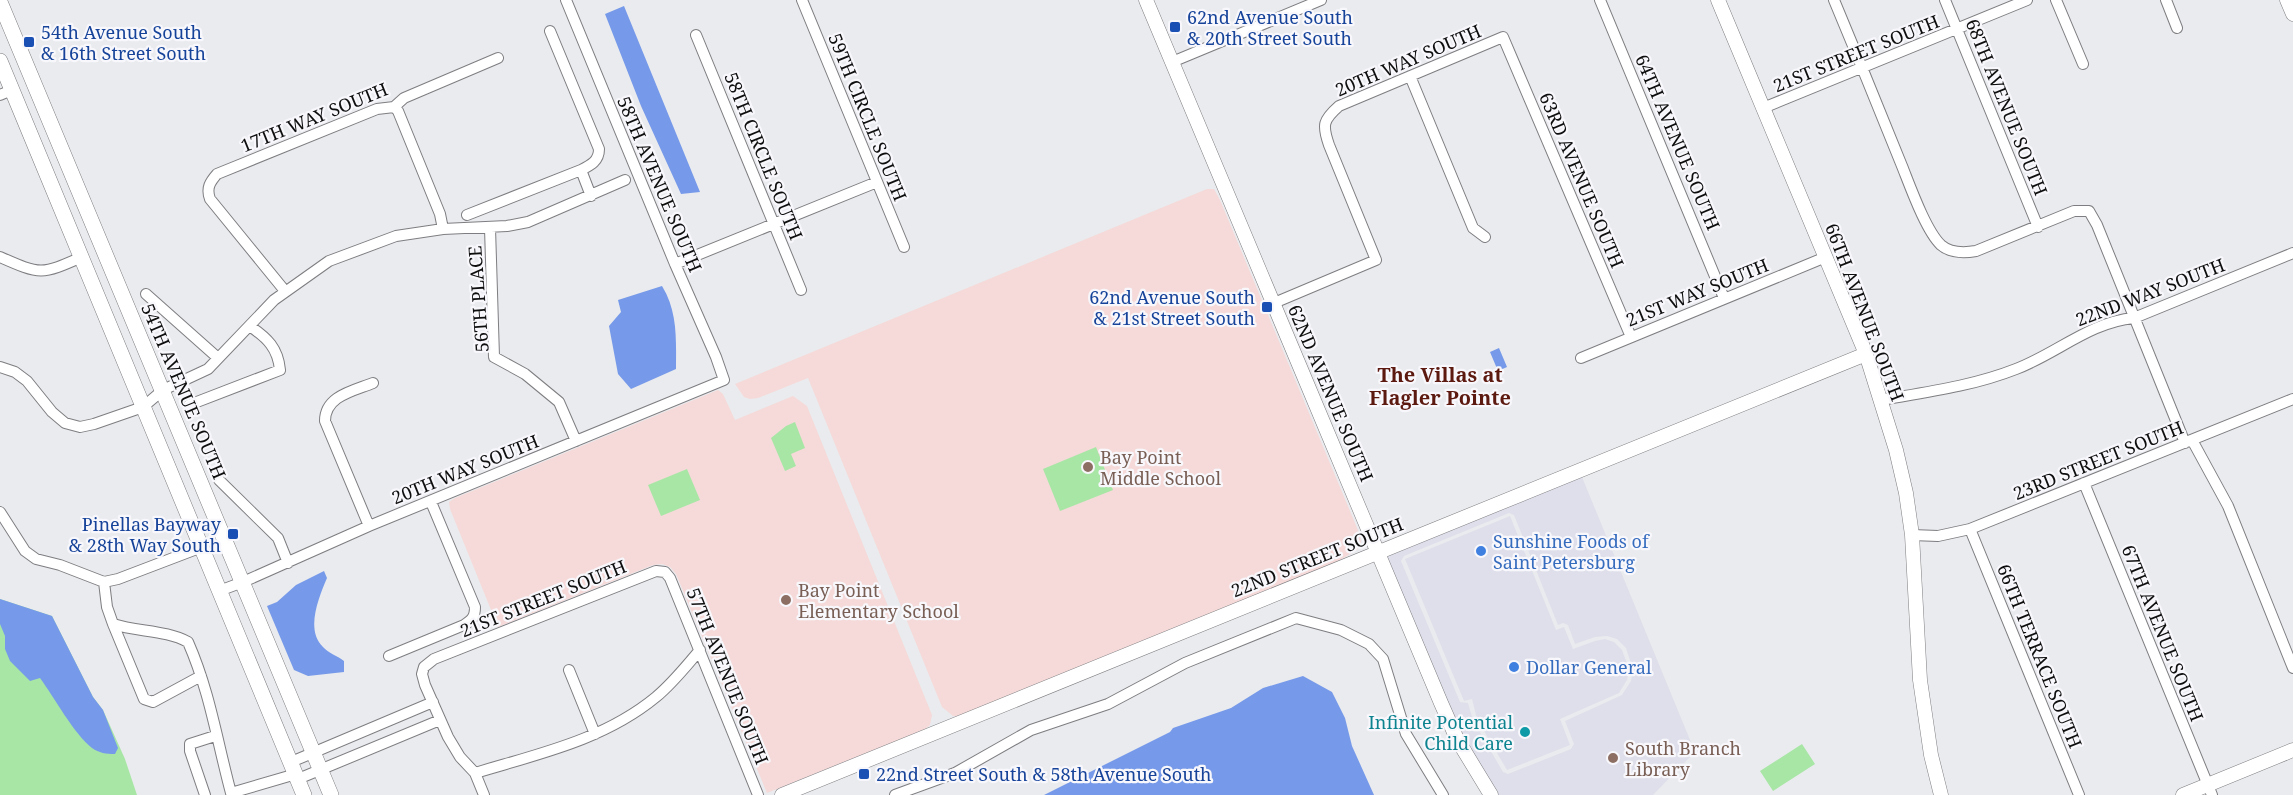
<svg xmlns="http://www.w3.org/2000/svg" width="2293" height="795" viewBox="0 0 2293 795" font-family="'Noto Serif',serif">
  <style>
    .built { fill: #dfdfeb; fill-rule: evenodd }
    .education { fill: #f5dad9 }
    .green { fill: #a8e6a6 }
    .water { fill: #769ae9 }
    .lines { fill: none; stroke-linecap: round; stroke-linejoin: round }
    .minor-casing { stroke: #7e7e82; stroke-width: 12 }
    .tertiary-casing { stroke: #7e7e82; stroke-width: 15 }
    .secondary-casing { stroke: #7e7e82; stroke-width: 16 }
    .minor { stroke: #fff; stroke-width: 10 }
    .tertiary { stroke: #fff; stroke-width: 14 }
    .secondary { stroke: #fff; stroke-width: 15 }
    .transit-dot { fill: #1a4fb4; stroke: #f8f8fc; stroke-width: 2 }
    .education-dot { fill: #8d6e63; stroke: #f8f8fc; stroke-width: 2 }
    .shop-dot { fill: #3f7fe0; stroke: #f8f8fc; stroke-width: 2 }
    .culture-dot { fill: #0f9aa8; stroke: #f8f8fc; stroke-width: 2 }
    .labels { text-anchor: middle; dominant-baseline: central; stroke-width: 4.5; stroke-linejoin: round; paint-order: stroke }
    .transit-label { font-size: 18px; fill: #164399; stroke: #f8f8fc; text-anchor: start }
    .street-label { font-size: 18px; fill: #0e0e0f; stroke: #f8f8fc }
    .education-label { font-size: 18px; fill: #785e54; stroke: #f8f8fc; text-anchor: start }
    .shop-label { font-size: 18px; fill: #366cbe; stroke: #f8f8fc; text-anchor: start }
    .culture-label { font-size: 18px; fill: #0d838f; stroke: #f8f8fc; text-anchor: end }
    .neighbourhood-label { font-size: 20px; font-weight: bold; fill: #5c190f; stroke: #f8f8fc }
  </style>
  <rect width="100%" height="100%" fill="#eaebee"/>
  <path class="built" d="M1582,477L1695,752L1653,795H1498L1480,770L1469,750L1432,668L1386,554ZM1509,513L1514,515L1558,625L1563,623L1568,625L1575,644L1595,637L1607,636L1617,639L1626,648L1633,670L1631,681L1622,695L1565,721L1574,744L1571,749L1508,774L1503,772L1473,720L1468,703L1460,702L1401,561L1404,556Z
    M1510,516L1556,630L1564,627L1573,649L1595,641L1605,639L1614,642L1622,650L1629,669L1627,680L1619,693L1560,719L1570,745L1507,770L1477,719L1472,699L1464,701L1405,559Z"/>
  <path class="education" d="M1207,189H1214L1220,200L1360,535L1361,543L1357,550L1335,563L960,717L953,716L942,707L808,378L758,398L750,399L744,397L735,384Z
    M718,390L723,394L735,420L793,396L807,406L932,715L930,725L924,730L767,793L676,574L670,567L662,564L653,565L498,627L450,509L449,502L455,498Z"/>
  <path class="green" d="M795,422L805,448L791,454L796,466L785,471L771,438L786,426Z
    M1096,447L1113,490L1060,511L1043,469Z
    M687,469L700,500L661,516L648,485Z
    M0,599L52,616L93,697L103,710L125,759L137,795H0Z
    M1802,744L1815,764L1773,791L1760,771Z"/>
  <path class="water" d="M624,6L700,192L681,194L641,106L605,14Z
    M662,286C678,312 676,340 676,369L631,389L618,374L609,326L621,312L618,300Z
    M1499,348L1507,367L1498,371L1490,352Z
    M324,571L327,578C319,597 305,630 323,647C328,653 338,656 344,661V672L308,676L294,670L267,606L277,602L296,585Z
    M0,599L52,616L93,697L103,710L118,748L115,754C106,754 99,753 92,748C74,734 54,697 40,678L30,681L10,661L5,649V636L0,624Z
    M1303,676L1332,692L1345,718L1352,746L1374,795H1044L1170,732L1173,728L1231,708L1263,688Z"/>
  <g class="lines">
    <defs>
      <path id="minor" d="M802,0L904,247
        M1600,0L1724,298
        M1834,0C1857,55 1880,111 1902,166C1910,186 1926,231 1941,245C1950,253 1964,253 1976,251L2074,211H2089L2097,225L2185,443
        M1945,0L2038,227
        M2056,0L2083,64
        M2166,0L2177,28
        M550,31L599,149C599,161 591,165 581,170
        M696,35L801,290
        M1172,62L1321,0
        M1410,76L1473,228L1485,237
        M0,95L12,90
        M394,107L398,111L440,214L443,229
        M1763,108L2027,0
        M467,215L581,170L591,196
        M490,228L494,357L525,374L559,402L576,441
        M0,257C41,275 41,275 82,257
        M675,264L877,182
        M285,291L210,199C206,188 210,182 217,174L377,109L394,107L404,98L498,58
        M146,294L218,358
        M1274,303L1376,260L1329,145C1322,125 1323,120 1339,106L1503,37L1631,337
        M1581,358L1826,257
        M0,367L15,372L27,381L52,412L65,423L80,427L94,424L143,407L163,390L208,369L274,300L329,261L396,236L443,229L507,226L528,222L625,180
        M1881,400C1927,392 1973,386 2016,369C2056,354 2090,322 2134,318L2293,253
        M189,405L280,370C278,348 267,338 251,327
        M2192,440L2228,506L2293,668
        M219,480L278,538L288,563
        M2084,483L2212,795
        M0,512L25,551L36,559L60,565L104,582L118,579L202,547
        M369,526L325,421C325,396 353,391 373,383
        M1970,529L2079,795
        M1912,535L1938,536L1970,529L2293,399
        M104,582L107,607L113,624C138,632 166,630 188,642C210,692 217,741 231,793L296,774
        M219,591L243,582L369,526L724,380L716,357L675,264L566,0
        M113,624L144,699L153,702L201,676
        M389,656L464,625C472,620 475,617 475,607L431,502
        M569,670L595,734
        M291,762L433,702
        M475,773C538,754 604,740 656,697C673,683 686,666 700,650
        M298,779L440,720
        M205,795L190,751V744L215,736
        M484,795L475,773L460,757L448,737L425,685L422,674L424,667L434,659L656,571L665,572L670,578L758,795
        M895,795L955,773L1031,730L1108,704L1185,663L1296,618L1341,630L1369,644L1383,659L1406,734L1443,795"/>
      <path id="tertiary" d="M1146,0L1441,703L1457,739L1491,795
        M1718,0L1866,354L1896,450L1906,493L1912,535L1920,680L1931,755L1941,795
        M2287,0L2293,14
        M782,795L1866,354
        M2183,795L2293,750"/>
      <path id="secondary" d="M0,2L331,795
        M0,61L304,795"/>
    </defs>
    <use href="#minor" class="minor-casing"/>
    <use href="#tertiary" class="tertiary-casing"/>
    <use href="#secondary" class="secondary-casing"/>
    <use href="#minor" class="minor"/>
    <use href="#tertiary" class="tertiary"/>
    <use href="#secondary" class="secondary"/>
  </g>
  <g class="transit-dot">
    <rect x="1169" y="21" width="12" height="12" rx="3"/>
    <rect x="23" y="36" width="12" height="12" rx="3"/>
    <rect x="1261" y="301" width="12" height="12" rx="3"/>
    <rect x="227" y="528" width="12" height="12" rx="3"/>
    <rect x="858" y="768" width="12" height="12" rx="3"/>
  </g>
  <g class="education-dot">
    <circle cx="1088" cy="467" r="6"/>
    <circle cx="786" cy="600" r="6"/>
    <circle cx="1613" cy="758" r="6"/>
  </g>
  <g class="shop-dot">
    <circle cx="1481" cy="551" r="6"/>
    <circle cx="1514" cy="667" r="6"/>
  </g>
  <circle class="culture-dot" cx="1525" cy="732" r="6"/>
  <g class="labels">
    <g class="transit-label">
      <text x="1187" y="17">62nd Avenue South<tspan x="1187" dy="21">&amp; 20th Street South</tspan></text>
      <text x="41" y="32">54th Avenue South<tspan x="41" dy="21">&amp; 16th Street South</tspan></text>
      <text x="1255" y="297" text-anchor="end">62nd Avenue South<tspan x="1255" dy="21">&amp; 21st Street South</tspan></text>
      <text x="221" y="524" text-anchor="end">Pinellas Bayway<tspan x="221" dy="21">&amp; 28th Way South</tspan></text>
      <text x="876" y="774">22nd Street South &amp; 58th Avenue South</text>
    </g>
    <g class="street-label">
      <text transform="translate(1856 53) rotate(-22)">21ST STREET SOUTH</text>
      <text transform="translate(1408 60) rotate(-23)">20TH WAY SOUTH</text>
      <text transform="translate(2007 107) rotate(68)">68TH AVENUE SOUTH</text>
      <text transform="translate(314 117) rotate(-22)">17TH WAY SOUTH</text>
      <text transform="translate(868 117) rotate(68)">59TH CIRCLE SOUTH</text>
      <text transform="translate(1678 142) rotate(67)">64TH AVENUE SOUTH</text>
      <text transform="translate(764 156) rotate(68)">58TH CIRCLE SOUTH</text>
      <text transform="translate(1582 180) rotate(67)">63RD AVENUE SOUTH</text>
      <text transform="translate(660 184) rotate(67)">58TH AVENUE SOUTH</text>
      <text transform="translate(1697 292) rotate(-22)">21ST WAY SOUTH</text>
      <text transform="translate(2150 292) rotate(-21)">22ND WAY SOUTH</text>
      <text transform="translate(478 299) rotate(-94)">56TH PLACE</text>
      <text transform="translate(1865 312) rotate(69)">66TH AVENUE SOUTH</text>
      <text transform="translate(184 391) rotate(67)">54TH AVENUE SOUTH</text>
      <text transform="translate(1331 393) rotate(67)">62ND AVENUE SOUTH</text>
      <text transform="translate(2098 460) rotate(-22)">23RD STREET SOUTH</text>
      <text transform="translate(465 469) rotate(-22)">20TH WAY SOUTH</text>
      <text transform="translate(1317 557) rotate(-22)">22ND STREET SOUTH</text>
      <text transform="translate(543 598) rotate(-22)">21ST STREET SOUTH</text>
      <text transform="translate(2163 633) rotate(68)">67TH AVENUE SOUTH</text>
      <text transform="translate(2040 656) rotate(68)">66TH TERRACE SOUTH</text>
      <text transform="translate(728 676) rotate(68)">57TH AVENUE SOUTH</text>
    </g>
    <g class="education-label">
      <text x="1100" y="457">Bay Point<tspan x="1100" dy="21">Middle School</tspan></text>
      <text x="798" y="590">Bay Point<tspan x="798" dy="21">Elementary School</tspan></text>
      <text x="1625" y="748">South Branch<tspan x="1625" dy="21">Library</tspan></text>
    </g>
    <g class="shop-label">
      <text x="1493" y="541">Sunshine Foods of<tspan x="1493" dy="21">Saint Petersburg</tspan></text>
      <text x="1526" y="667">Dollar General</text>
    </g>
    <g class="culture-label">
      <text x="1513" y="722">Infinite Potential<tspan x="1513" dy="21">Child Care</tspan></text>
    </g>
    <g class="neighbourhood-label">
      <text x="1440" y="374">The Villas at<tspan x="1440" dy="23">Flagler Pointe</tspan></text>
    </g>
  </g>
</svg>
